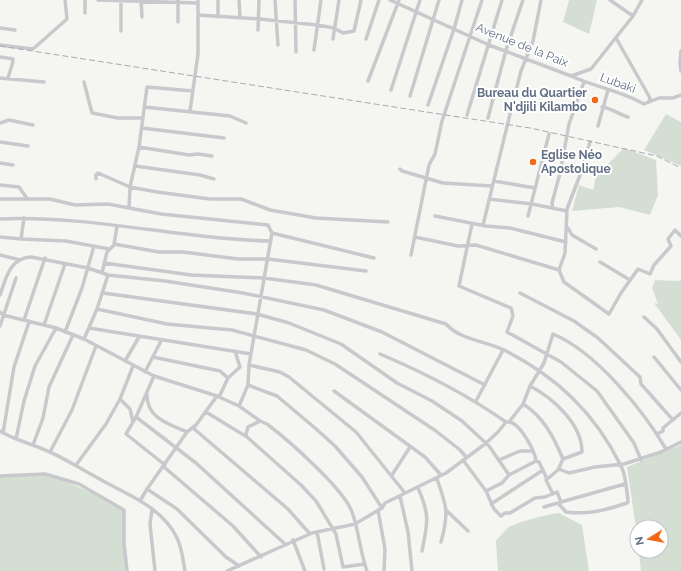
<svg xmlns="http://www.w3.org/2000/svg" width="681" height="571" viewBox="0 0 681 571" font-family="Raleway,sans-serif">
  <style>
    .green { fill: #d5ded2 }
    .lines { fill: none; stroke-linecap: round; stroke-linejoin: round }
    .minor { stroke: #c7c9cd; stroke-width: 3.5 }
    .rail { stroke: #a6aab1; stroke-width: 1; stroke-dasharray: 6 3; stroke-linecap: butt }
    .poi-dot { fill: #f36914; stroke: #fff; stroke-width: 1.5 }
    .labels { text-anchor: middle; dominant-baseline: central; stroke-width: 4; stroke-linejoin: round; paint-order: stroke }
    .street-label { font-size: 12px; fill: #627085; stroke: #fff }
    .poi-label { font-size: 12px; font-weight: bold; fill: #627085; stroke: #fff; text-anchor: end }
  </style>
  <rect width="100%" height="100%" fill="#f5f6f1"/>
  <path class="green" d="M569,0H597L589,34L563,22Z
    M666,114L681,122V166L644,150Z
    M624,148L656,160L658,195L650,215L619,207L572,211L579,185L593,190L596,176Z
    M655,280L678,281L681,280V340L654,303L658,304L652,288Z
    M681,445V571H641L639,551H661V527H637V534L627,467Z
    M38,474C71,481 95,494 124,510L127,571H0V477Z
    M559,513L582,525L589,571H498L496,541C500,536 504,531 509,527C518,522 548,514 559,513Z"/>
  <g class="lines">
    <path class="minor" d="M98,0L198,3
      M121,0V31
      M141,0L142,17
      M178,0V22
      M218,0V17
      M239,0L240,17
      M275,0L278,45
      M295,0L296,52
      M390,0L489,45L571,76L591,69L633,16L642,0
      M610,0L633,16
      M85,13V0
      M198,15L260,19L317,25L334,28L343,33L354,31L361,0
      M0,28L15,30
      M258,30L259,0
      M616,38L650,98L649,101
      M333,39L339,0
      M366,39L379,0
      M0,45L33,49L67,19L65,0
      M314,50L321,0
      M681,51L680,63L681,71
      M0,57L13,59C13,67 9,71 8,79
      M571,76C595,87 622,91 644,104L659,98H673L681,95
      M0,78L44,82
      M368,81L399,0
      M84,82L92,113L118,118H143
      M391,90L420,0
      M410,96L439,0
      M428,105L454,29L462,0
      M144,107L230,116L246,123
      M602,107C611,108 618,114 628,117
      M190,111L198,54V0
      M467,115L502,0
      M488,118L506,50L523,0
      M0,123L9,120L33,125
      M598,126L608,90
      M142,128L224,138
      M0,142L28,146
      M590,142L582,170L567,209L565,253L559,270L564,282L609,314L621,293L638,269L650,274L654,265L671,246L668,239L675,230L681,236
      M139,147L189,155L198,154L212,156
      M0,163L13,165
      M135,166L200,175L214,179
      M400,169L402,171L443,183L492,186
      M96,179V175L98,173L130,187L157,192L210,199H241L270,210L316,218L388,222
      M494,181L535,188
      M0,185L19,187L26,197
      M0,199H50L75,205L108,204L161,214L268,225L272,233L374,258
      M489,199L532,204L567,211
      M129,208L130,187L139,147L147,87L193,91
      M553,208L552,203L560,173L569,124L584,82
      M435,216L486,226L510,228L566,242
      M528,216L549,134
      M24,218L21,239L66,241L109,249
      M0,219C91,215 180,239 271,241
      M472,224L459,286L511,308L513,316L507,332L561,362L597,391L634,443L641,460
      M483,225L512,106L521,71L533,41L541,0
      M568,228L572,235L596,249
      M0,237L21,239
      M415,237L458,246L476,245L559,270
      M114,244L159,252H183L238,259H268L366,271
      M0,255L20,260
      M411,255L429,165L435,154L442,121L482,0
      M600,262L630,280
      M104,263L191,275L264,278L316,285L446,324C460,340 486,341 504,350C557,377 595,413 621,466C626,476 627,491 628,502L627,503C606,510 588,515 566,512L558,503L544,507
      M102,273L107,252L114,245L117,226
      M103,293L257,314L289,323L341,344L397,383L432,401L462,421L489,446L509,475
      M520,293L574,321L598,338L640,377L641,384L673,420
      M0,295C6,278 10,258 31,257L88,268L108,275L165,281L243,293L324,310L382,332L485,385
      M97,309L167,324L232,330L306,350L335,364L436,431L460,450L466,457
      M0,312L3,315L56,328L84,339L154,376L217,396L239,406L260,421L267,424C287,439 344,489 352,512C359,531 360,552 367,571
      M644,317L657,329L681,362
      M24,320L45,258
      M44,325L65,264
      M0,326L16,278
      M89,328L251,354
      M65,332L82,288L94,246
      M84,339L97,309L108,275
      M380,354C425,373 466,394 506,422
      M153,357L220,371L228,378
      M654,357L681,390
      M125,361L139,337
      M249,365L280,372L289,377L356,432L405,493
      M145,372L161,341
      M154,376L136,417L126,434L165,465
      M248,385L277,396L315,428L335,446L362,477L382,508
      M530,386C553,398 582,424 582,452L563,459
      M334,391L425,457L441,475
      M147,395C147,418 168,424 187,432
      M217,396L196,425L187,432L147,489L177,509L226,557L239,566
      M219,397L228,378L240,367L235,351
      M120,399L130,409L133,422
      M476,401L503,350
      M523,404C544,417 554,438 563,459L558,470L546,480L553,494
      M239,406L248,385L249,365L272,233
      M206,412L247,437L301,485L316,501L336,534L343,567L365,564
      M136,417L196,463L285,544
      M509,422C520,423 535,451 536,461L539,462L547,479
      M193,428L288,509L310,534
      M0,431C14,440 30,443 45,450C63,457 79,468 96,477C125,494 162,506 177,538C182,548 183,561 185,571
      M3,433L14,367L29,322
      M657,434L663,431V428L681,413
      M247,437L246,434L248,427L260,421
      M16,439L24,401L35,366L56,328
      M33,445L43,418L49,387L73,335
      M50,452L72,410L96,346
      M463,460L486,491L494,509L501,516L505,513H510L535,498L545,497L557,492L561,502L625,484
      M499,460L520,451H532
      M76,465L106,424L120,399L133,366
      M164,467L233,526L261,557
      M559,469L569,473L595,467L624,464L661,452L681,442
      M392,475L410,447
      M0,476L45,474L79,484L124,510V543L127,571
      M437,479C447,507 449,513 441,542
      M418,488C430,515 428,522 422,551
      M486,491L502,483L509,475L536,461
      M400,496L408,532L412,571
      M140,501L147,489
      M491,504L543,470
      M152,509L150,524L155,571
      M378,510L385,549L384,571
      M447,511L468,531
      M317,532L324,569
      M293,540L305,571
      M227,571L312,533L355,524L382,508L385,503L446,473L485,444L498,432L506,422H509L523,404L530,386L544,363L553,334C596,352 643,410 666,449"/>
    <path class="rail" d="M0,46L530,128L657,156L681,168"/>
  </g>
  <g class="poi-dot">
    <circle cx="595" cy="100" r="4"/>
    <circle cx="533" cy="162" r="4"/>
  </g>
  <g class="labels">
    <g class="street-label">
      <text transform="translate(522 45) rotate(22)">Avenue de la Paix</text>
      <text transform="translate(618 83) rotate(20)">Lubaki</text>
    </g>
    <g class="poi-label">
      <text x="587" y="93">Bureau du Quartier<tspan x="587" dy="14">N'djili Kilambo</tspan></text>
      <text x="541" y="155" text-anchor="start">Eglise Néo<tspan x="541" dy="14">Apostolique</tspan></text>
    </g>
  </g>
  <g transform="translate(649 539) rotate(259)"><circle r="19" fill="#ffffff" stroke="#c0c6ce"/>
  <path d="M0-3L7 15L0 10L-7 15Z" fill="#f36914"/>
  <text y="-6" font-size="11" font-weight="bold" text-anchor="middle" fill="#627085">N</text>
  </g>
</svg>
